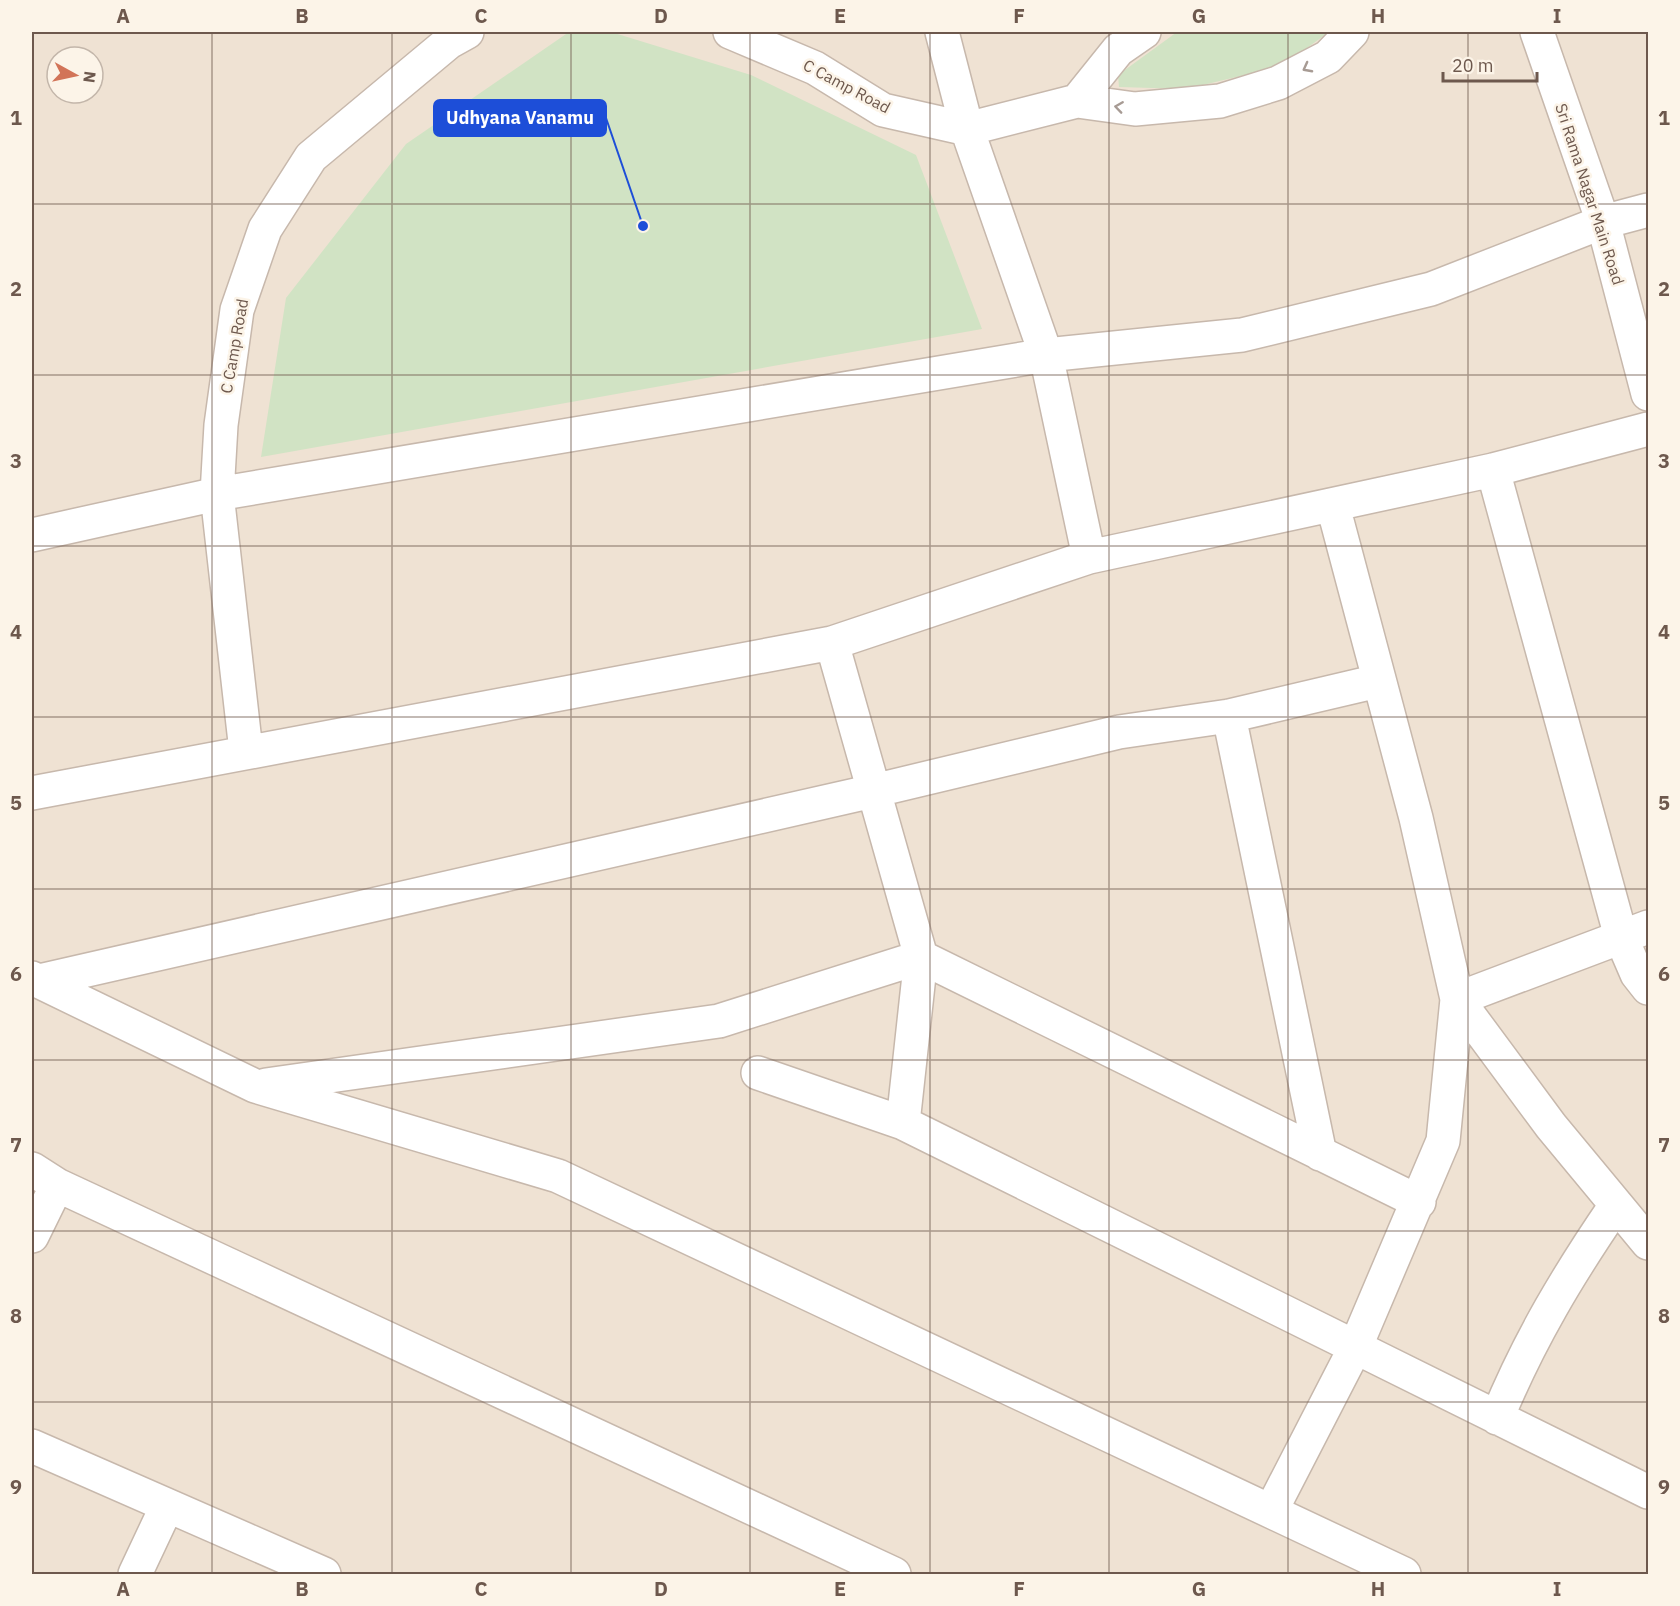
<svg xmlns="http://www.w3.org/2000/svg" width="1680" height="1606" viewBox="0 0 1680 1606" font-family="'IBM Plex Sans',sans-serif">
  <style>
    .residential { fill: #efe2d3; fill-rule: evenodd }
    .green { fill: #d1e3c4 }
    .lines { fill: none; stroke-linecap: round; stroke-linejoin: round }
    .minor-casing { stroke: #c7b8ac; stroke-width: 36 }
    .tertiary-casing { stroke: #c7b8ac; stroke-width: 36 }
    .minor { stroke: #fff; stroke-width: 33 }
    .tertiary { stroke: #fff; stroke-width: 33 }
    .oneway { stroke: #a79b94 }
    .grid { fill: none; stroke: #6d584d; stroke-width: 1.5; stroke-opacity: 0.55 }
    .labels { text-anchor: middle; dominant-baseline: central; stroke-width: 5; stroke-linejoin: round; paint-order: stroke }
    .street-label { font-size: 16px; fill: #6d584d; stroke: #fcf4e8 }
    .leader { fill: none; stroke: #1d4ed8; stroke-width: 2 }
    .callout-dot { fill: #1d4ed8; stroke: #fcf4e8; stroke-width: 2 }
    .callout { fill: #1d4ed8; stroke: #1d4ed8; stroke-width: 2 }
    .callout-label { font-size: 18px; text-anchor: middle; font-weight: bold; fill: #fff }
    .neatline { fill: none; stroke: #6d584d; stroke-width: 2 }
    .grid-label { font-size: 20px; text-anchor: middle; font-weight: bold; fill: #6d584d }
  </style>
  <rect width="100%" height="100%" fill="#f8f0e3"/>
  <path class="residential" d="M32,32H1648V1574H32ZM57,57H93V93H57Z"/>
  <path class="green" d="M569,32H611L751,75L916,155L982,329L261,457L286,298L406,144Z
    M1177,32H1329L1282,66L1186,89L1119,87L1118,75Z"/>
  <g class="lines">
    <defs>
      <path id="minor" d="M730,32L815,68L883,110L967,129L1077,101L1135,109L1220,101L1278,83L1328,57L1352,32
        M942,32L967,129L1046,355L1089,557
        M1077,101L1118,50L1144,32
        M1493,470L1621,937L1637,974L1648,988
        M32,535L217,494L1046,355L1242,335L1431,289L1603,222L1648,210
        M832,643L921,957L1419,1202
        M1229,716L1320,1154
        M246,751L217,494L221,425L237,310L265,229L311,157L449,42L467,32
        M32,793L832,643L1089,557L1493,470L1648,429
        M32,978L255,1086L558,1176L1404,1574
        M39,981L873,791L1119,732L1229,716L1378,681
        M1457,999L1551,1126L1648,1243
        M1457,999L1648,927
        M758,1073L903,1123L1648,1492
        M266,1085L719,1021L921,957L903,1123
        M32,1169L57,1185L894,1574
        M32,1236L57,1185
        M1497,1418C1529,1340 1568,1275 1616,1205
        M32,1446L324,1574
        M1271,1511L1355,1348L1443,1141L1457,999L1416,818L1333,506
        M135,1574L167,1506"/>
      <path id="tertiary" d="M1537,32L1603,222L1648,394"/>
    </defs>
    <use href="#minor" class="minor-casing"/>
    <use href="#tertiary" class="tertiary-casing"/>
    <use href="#minor" class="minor"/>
    <use href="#tertiary" class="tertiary"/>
  </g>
  <defs><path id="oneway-chevron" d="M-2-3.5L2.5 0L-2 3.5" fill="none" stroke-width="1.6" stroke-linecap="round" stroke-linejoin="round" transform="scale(1.5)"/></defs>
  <g class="oneway">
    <use href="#oneway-chevron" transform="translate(1307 68) rotate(152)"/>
    <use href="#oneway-chevron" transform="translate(1119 107) rotate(-172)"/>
  </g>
  <path class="grid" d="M212,32V1574M392,32V1574M571,32V1574M750,32V1574M930,32V1574M1109,32V1574M1288,32V1574M1468,32V1574M32,204H1648M32,375H1648M32,546H1648M32,717H1648M32,889H1648M32,1060H1648M32,1231H1648M32,1402H1648"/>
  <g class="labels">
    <g class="street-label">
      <text transform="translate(847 86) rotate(28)">C Camp Road</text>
      <text transform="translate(1590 194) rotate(72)">Sri Rama Nagar Main Road</text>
      <text transform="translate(234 346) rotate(-80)">C Camp Road</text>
    </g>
  </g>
  <path class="leader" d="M643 226L606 118"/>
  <circle class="callout-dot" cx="643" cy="226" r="6"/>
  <rect class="callout" x="434" y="100" width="172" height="36" rx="6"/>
  <g class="callout-label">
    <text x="520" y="124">Udhyana Vanamu</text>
  </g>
  <rect width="1680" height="1606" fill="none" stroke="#fcf4e8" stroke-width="66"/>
  <g transform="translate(75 75) rotate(98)"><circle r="28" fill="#fcf4e8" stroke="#c3b6aa" stroke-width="1.5"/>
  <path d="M0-4.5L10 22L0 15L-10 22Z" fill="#d27458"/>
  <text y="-9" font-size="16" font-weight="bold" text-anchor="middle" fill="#6d584d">N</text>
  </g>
  <path d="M1443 72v9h94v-9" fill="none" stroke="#6d584d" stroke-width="3"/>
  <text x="1452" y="72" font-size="18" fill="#6d584d" stroke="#fcf4e8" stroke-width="4.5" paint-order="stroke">20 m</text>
  <rect x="33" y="33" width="1614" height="1540" class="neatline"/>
  <g class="grid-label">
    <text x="123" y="23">A</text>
    <text x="302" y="23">B</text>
    <text x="481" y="23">C</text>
    <text x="661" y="23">D</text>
    <text x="840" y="23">E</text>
    <text x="1019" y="23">F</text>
    <text x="1199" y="23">G</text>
    <text x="1378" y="23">H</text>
    <text x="1557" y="23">I</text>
    <text x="16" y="125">1</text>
    <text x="1664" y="125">1</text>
    <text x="16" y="296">2</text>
    <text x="1664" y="296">2</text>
    <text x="16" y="468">3</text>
    <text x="1664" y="468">3</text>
    <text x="16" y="639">4</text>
    <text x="1664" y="639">4</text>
    <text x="16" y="810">5</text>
    <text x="1664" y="810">5</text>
    <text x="16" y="981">6</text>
    <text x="1664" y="981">6</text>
    <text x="16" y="1152">7</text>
    <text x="1664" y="1152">7</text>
    <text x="16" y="1323">8</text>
    <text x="1664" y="1323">8</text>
    <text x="16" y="1494">9</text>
    <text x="1664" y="1494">9</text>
    <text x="123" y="1596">A</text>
    <text x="302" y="1596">B</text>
    <text x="481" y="1596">C</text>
    <text x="661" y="1596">D</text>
    <text x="840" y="1596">E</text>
    <text x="1019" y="1596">F</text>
    <text x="1199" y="1596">G</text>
    <text x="1378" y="1596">H</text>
    <text x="1557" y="1596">I</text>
  </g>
</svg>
